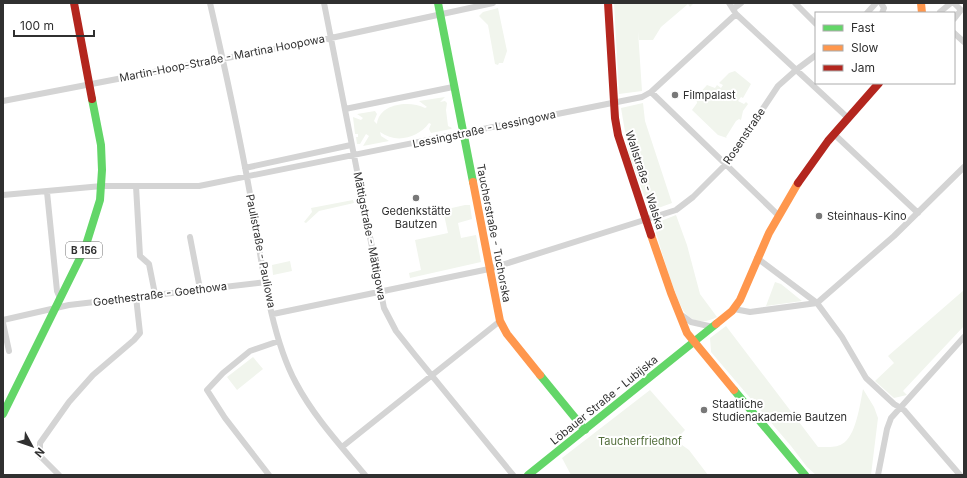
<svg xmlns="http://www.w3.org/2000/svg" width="967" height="478" viewBox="0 0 967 478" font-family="Inter,sans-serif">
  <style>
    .green { fill: #f1f5ed }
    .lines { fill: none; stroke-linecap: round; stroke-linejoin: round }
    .street { stroke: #d4d4d4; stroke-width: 6 }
    .fast { stroke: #63d668; stroke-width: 8 }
    .slow { stroke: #ff974d; stroke-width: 8 }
    .jam { stroke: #b3261e; stroke-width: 8 }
    .poi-dot { fill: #787878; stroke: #fff; stroke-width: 1.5 }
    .labels { text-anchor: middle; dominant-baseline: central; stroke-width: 4; stroke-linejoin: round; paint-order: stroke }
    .shield { fill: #fff; stroke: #6e6e6e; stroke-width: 1 }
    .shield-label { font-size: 10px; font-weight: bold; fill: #303030 }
    .street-label { font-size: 11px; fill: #303030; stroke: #fff }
    .poi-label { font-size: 11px; fill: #303030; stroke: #fff; text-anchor: start }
    .park-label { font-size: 11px; fill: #526e3b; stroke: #fff }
  </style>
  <rect width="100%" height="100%" fill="#fff"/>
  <path class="green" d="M614,3H694L690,7L688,4L661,27L653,40H639L638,31L642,91L619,94Z
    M498,8L507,51L503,63H499L498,65L495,64L488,25L479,16L483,12Z
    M735,71L751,84L743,98L741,97L738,101L744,104L746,102L748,104L743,111L741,120L739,119L736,121L726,137L727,138L718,135L692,110L697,103L696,97L707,85L715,88L717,85L721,88L723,85L719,83L729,73Z
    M445,97L440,102L445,101L447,103L446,110L448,126L452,128L451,129L431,133L429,129L431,124L429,123C418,138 396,144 380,132L381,136L389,141L363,146L369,136L366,134L360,144H357L356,137H358V134H355L353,117L361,120L363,118L357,114L375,111L377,114L374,121L377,124C379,103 410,100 425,108L427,107L419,101Z
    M643,103L645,121L672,203L650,211L629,155L621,108Z
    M353,200L354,203L319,211L306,223L304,222L312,212L311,208Z
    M465,205H470L472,219L458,223L461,238L476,235L481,262L410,278L409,273L421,270L415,240L448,233L443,210Z
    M676,215L687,245L700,294L717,317C706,323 695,323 686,314C677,305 661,249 656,233V227L661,221Z
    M290,261L292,271L273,275L272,265Z
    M775,282L781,284L802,301L766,306Z
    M964,290V326L903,391L907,395L894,398L875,381L894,363L888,356Z
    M726,326L818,447C825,447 836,448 842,444C856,437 860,404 863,389L874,407L878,418L871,475H816L807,467L791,446L711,352L710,338Z
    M253,357L263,369L237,390L227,377Z
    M650,390L685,430L675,440L689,450L708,475H571L562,458Z"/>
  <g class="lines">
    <path class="street" d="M210,3C225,68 239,133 251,199C261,255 269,333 296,383C314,417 341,446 365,475
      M324,3L384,308L396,331L415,355L513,475
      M729,3L736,14L848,118
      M795,3L816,24
      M881,3L884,8L882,13
      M733,9L741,3
      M940,12L951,3
      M867,13L876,3
      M954,19L961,10L954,3
      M954,33L964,42
      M651,92L778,215
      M3,101L331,38L493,3
      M345,109L453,87
      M834,134L918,213
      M245,168L351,145
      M136,186L140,256L149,264L155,294
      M47,192L57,291L60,298
      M3,195L102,186H199L642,97L651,92L736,14
      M190,237L200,289
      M757,258L817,303L842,337L866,378L894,404L904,410L960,475
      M817,303L894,236L964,167
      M734,309L750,312L817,303
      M273,314L489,269L676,210L693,197L726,164L778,86L796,70L816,55
      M680,314L691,322L713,327
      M3,320L69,305L266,282
      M3,323L9,351
      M342,447L500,321
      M59,475L40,456V443L69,402L93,375L134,340L140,333L136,297
      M269,475L225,418L207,390L223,373L250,351L279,341
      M878,475L887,429L891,418L964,337"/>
    <path class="fast" d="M438,3L473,182
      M540,375L585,430
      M734,390L805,475
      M3,414L85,248L100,200L102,170L101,145L92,99
      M528,475L716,324"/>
    <path class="slow" d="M921,3L922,13
      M473,182L500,321L507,334L540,375
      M651,235L671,293L687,333L734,390
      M716,324L732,311L740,300L769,233L798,183"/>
    <path class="jam" d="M74,3L92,99
      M608,3L615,118L618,135L651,235
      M798,183L828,141L879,83"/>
  </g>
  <g class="poi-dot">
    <circle cx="675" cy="95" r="4"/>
    <circle cx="416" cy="198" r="4"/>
    <circle cx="819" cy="216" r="4"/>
    <circle cx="704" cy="410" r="4"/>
  </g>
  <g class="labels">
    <rect class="shield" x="66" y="242" width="36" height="16" rx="3"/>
    <g class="shield-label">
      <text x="84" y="250">B 156</text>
    </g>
    <g class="street-label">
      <text transform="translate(222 58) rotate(-11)">Martin-Hoop-Straße - Martina Hoopowa</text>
      <text transform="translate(484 129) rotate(-12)">Lessingstraße - Lessingowa</text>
      <text transform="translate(744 136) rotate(-56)">Rosenstraße</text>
      <text transform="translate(645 180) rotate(72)">Wallstraße - Walska</text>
      <text transform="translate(494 233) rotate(79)">Taucherstraße - Tuchorska</text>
      <text transform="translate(370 236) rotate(79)">Mättigstraße - Mättigowa</text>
      <text transform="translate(261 251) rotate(79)">Paulistraße - Pauliowa</text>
      <text transform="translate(160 294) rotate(-7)">Goethestraße - Goethowa</text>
      <text transform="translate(604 400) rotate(-39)">Löbauer Straße - Lubijska</text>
    </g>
    <g class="poi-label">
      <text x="683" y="95">Filmpalast</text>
      <text x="416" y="211" text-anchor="middle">Gedenkstätte<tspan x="416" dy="13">Bautzen</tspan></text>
      <text x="827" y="216">Steinhaus-Kino</text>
      <text x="712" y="404">Staatliche<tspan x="712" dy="13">Studienakademie Bautzen</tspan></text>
    </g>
    <g class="park-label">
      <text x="640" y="441">Taucherfriedhof</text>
    </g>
  </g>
  <rect width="967" height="478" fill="none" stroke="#303030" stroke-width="8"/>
  <rect x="815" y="12" width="140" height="72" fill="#ffffff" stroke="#acacac"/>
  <rect x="823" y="25" width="20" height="6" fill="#63d668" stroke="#acacac"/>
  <text x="851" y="32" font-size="12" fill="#303030">Fast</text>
  <rect x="823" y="45" width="20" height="6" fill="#ff974d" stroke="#acacac"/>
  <text x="851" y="52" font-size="12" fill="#303030">Slow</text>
  <rect x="823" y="65" width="20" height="6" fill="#b3261e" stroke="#acacac"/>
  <text x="851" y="72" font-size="12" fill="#303030">Jam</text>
  <g transform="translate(32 446) rotate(130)" stroke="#ffffff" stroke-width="3" paint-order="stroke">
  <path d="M0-3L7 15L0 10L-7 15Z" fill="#303030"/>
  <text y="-6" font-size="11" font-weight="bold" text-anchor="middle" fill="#303030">N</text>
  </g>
  <path d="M14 30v6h80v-6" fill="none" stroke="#303030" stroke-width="2"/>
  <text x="20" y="30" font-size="12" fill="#303030" stroke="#ffffff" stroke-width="3" paint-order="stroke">100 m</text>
</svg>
